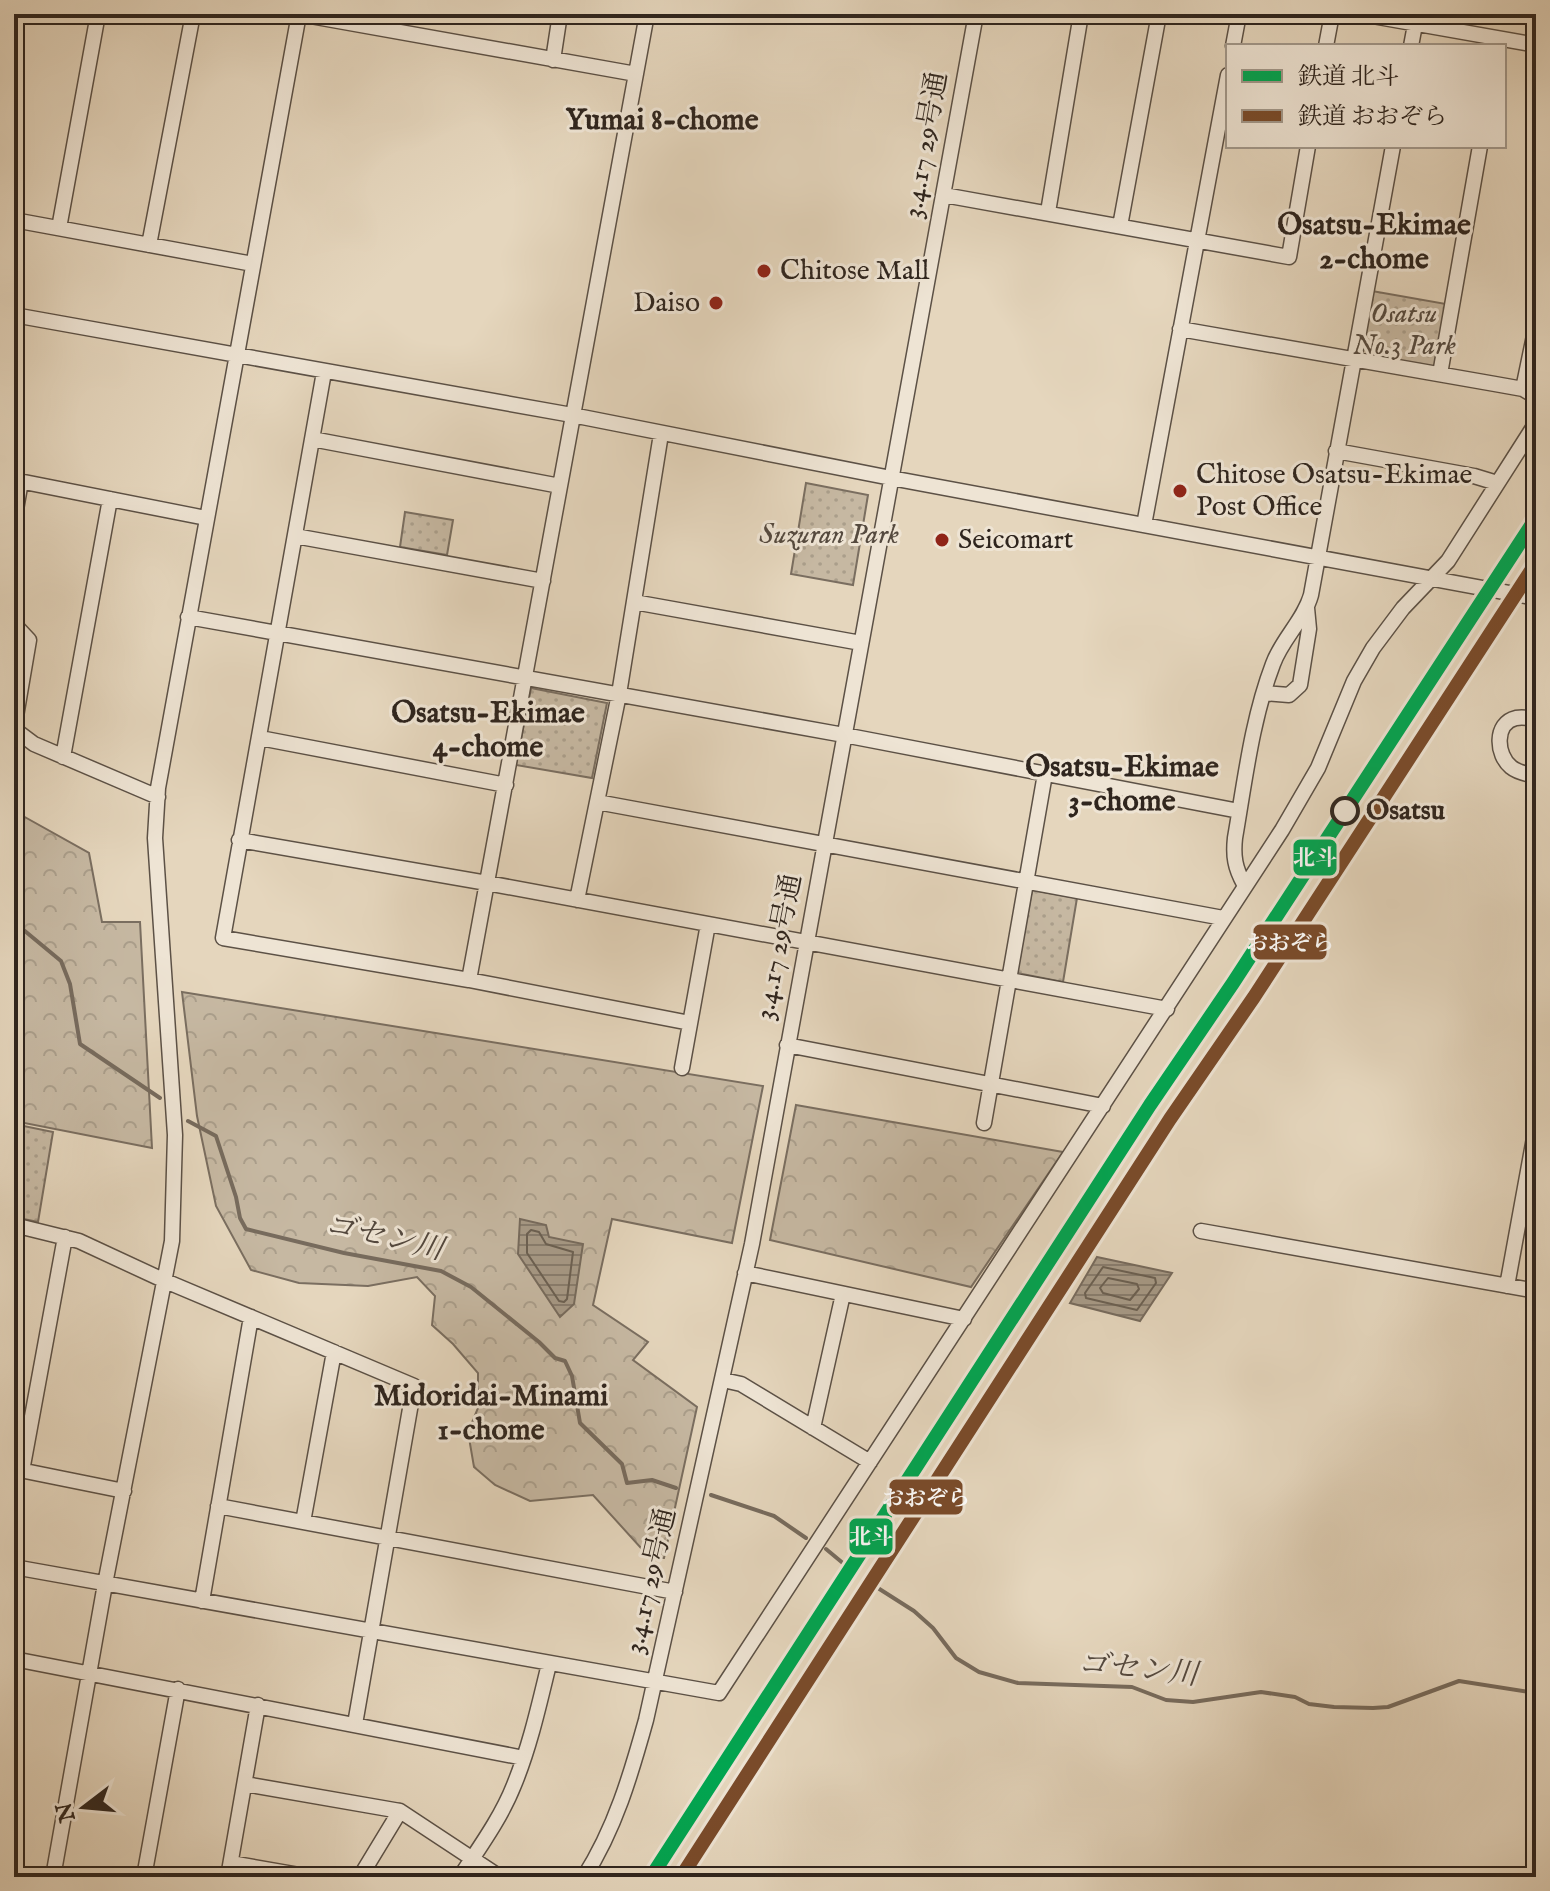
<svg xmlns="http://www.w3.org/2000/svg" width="1550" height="1891" viewBox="0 0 1550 1891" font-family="'IM FELL English','Noto Serif JP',serif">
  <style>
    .forest { fill: url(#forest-crowns); stroke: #7a6e60; stroke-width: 2 }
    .park { fill: url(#park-dots); stroke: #7a6e60; stroke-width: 2 }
    .water { fill: url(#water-rules); stroke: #776b5d; stroke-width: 2 }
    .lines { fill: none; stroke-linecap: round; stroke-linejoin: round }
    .shore { stroke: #6b6052; stroke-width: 2 }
    .stream { stroke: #776b5d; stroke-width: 4 }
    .minor-casing { stroke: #5c5146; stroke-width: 17 }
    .minor { stroke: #eee4d4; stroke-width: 14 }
    .rail-1-casing { stroke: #eee4d4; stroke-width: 20 }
    .rail-2-casing { stroke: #eee4d4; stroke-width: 20 }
    .rail-1 { stroke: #00a651; stroke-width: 14 }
    .rail-2 { stroke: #7a4b2a; stroke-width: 14 }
    .poi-dot { fill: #8f2418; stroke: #eee4d4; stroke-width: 3 }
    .stop-dot { fill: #eee4d4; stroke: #2f251e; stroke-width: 4 }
    .labels { text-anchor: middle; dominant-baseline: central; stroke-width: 6; stroke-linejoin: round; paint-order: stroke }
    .street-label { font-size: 28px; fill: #2f251e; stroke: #eee4d4 }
    .poi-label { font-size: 28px; fill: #2f251e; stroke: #eee4d4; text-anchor: start }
    .park-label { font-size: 28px; font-style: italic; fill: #554a3f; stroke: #eee4d4 }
    .stop-label { font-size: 28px; font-weight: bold; fill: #2f251e; stroke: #eee4d4; text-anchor: start }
    .neighbourhood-label { font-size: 30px; font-weight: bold; fill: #2f251e; stroke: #eee4d4 }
    .water-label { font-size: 30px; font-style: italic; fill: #53483e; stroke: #eee4d4 }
    .line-badge { stroke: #eee4d4; stroke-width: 3 }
    .badge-label { font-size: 22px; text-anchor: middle; font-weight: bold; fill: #fff }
  </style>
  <defs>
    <pattern id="forest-crowns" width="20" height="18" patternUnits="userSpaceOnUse" patternTransform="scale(2)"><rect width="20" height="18" fill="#c6b8a2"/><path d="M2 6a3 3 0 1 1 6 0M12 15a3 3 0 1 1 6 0" fill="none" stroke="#aa9e8b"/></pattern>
    <pattern id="park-dots" width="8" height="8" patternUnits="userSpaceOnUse" patternTransform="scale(2)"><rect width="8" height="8" fill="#c6b8a2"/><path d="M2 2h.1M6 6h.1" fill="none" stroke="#aa9e8b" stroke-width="1.8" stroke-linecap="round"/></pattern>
    <pattern id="water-rules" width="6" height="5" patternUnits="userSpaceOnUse" patternTransform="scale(2)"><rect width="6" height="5" fill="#a79a87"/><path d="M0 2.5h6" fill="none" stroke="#887d6e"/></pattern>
  </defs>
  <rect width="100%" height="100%" fill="#e5d6bd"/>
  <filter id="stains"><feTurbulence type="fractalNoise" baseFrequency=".0025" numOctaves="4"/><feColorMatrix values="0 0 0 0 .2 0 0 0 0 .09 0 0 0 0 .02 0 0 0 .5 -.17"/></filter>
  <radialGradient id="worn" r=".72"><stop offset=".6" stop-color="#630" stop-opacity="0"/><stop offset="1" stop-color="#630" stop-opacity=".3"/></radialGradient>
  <path class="forest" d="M14,811L89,853L102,922H140L152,1148L14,1121Z
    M182,992L763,1086L732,1243L612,1219L593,1305L648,1342L633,1360L697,1407L664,1558H650L593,1495L530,1501L495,1485L474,1467L468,1432L478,1408V1373L453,1344L432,1325L435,1296L417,1277L368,1286L299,1283L251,1270L216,1206L197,1116Z
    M796,1105L1063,1152L971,1287L770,1240Z"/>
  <path class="park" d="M1372,291L1446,304L1435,370L1361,357Z
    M806,483L868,495L853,585L791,574Z
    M405,512L453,520L447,555L400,547Z
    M531,688L607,703L592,778L516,765Z
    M1032,890L1077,898L1063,982L1017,973Z
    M14,1124L53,1132L38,1222L14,1217Z"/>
  <path class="water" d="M520,1219L546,1225L549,1237L583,1244L574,1304L560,1317L518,1254Z
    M1097,1257L1172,1273L1140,1321L1070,1303Z"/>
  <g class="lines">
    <path class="shore" d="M531,1230L539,1232L546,1244L573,1252L567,1299L564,1302L559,1301L527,1253V1234Z
      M1103,1267L1155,1278L1156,1283L1137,1310L1086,1298L1085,1293Z
      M1108,1278L1137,1284L1139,1289L1130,1300L1103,1293L1100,1288Z"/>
    <path class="stream" d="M14,922L61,961L70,984L80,1044L160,1098
      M188,1121L216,1136L236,1197L240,1218L246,1229L344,1253L441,1271L471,1287L539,1342L555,1358L565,1361L572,1376L580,1423L622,1464L627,1483L652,1480L676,1488
      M711,1495L774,1516L806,1538
      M826,1549L844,1564
      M870,1583L914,1611L933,1628L956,1658L979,1672L1018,1683L1132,1687L1166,1700L1193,1702L1261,1692L1295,1697L1309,1704L1334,1707L1373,1708L1388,1707L1459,1681L1536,1693"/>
    <defs>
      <path id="minor" d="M1361,14L1536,45
        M1233,46L1239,14
        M1326,46L1332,14
        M1411,46L1417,14
        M553,60L560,14
        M944,195L1289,257L1308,146
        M1048,212L1081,14
        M14,220L253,264
        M1120,226L1159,14
        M59,228L98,14
        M149,245L193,14
        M14,315L572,415L891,478L1536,598
        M1180,329L1495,384L1523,389L1536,397
        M324,372L223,938L469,980L690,1023
        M1440,374L1480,146
        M1523,389L1536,326
        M312,439L560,486
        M1336,451L1474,476L1497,483
        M14,480L206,518
        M14,521L21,481
        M1144,525L1228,75
        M295,536L543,581
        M634,602L861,643
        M188,617L844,735L1239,811
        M14,624L29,640L14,728
        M1264,693L1289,695L1300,685L1309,629L1307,608
        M1536,720C1530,718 1523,717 1516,718C1494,723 1496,755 1511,767C1518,773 1528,774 1536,776
        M14,729L34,744L158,797
        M260,738L506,785
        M63,757L110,499
        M597,802L1223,918
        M239,840L487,883L1167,1009
        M1244,884C1235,868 1233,856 1235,838C1245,780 1252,719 1273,664C1282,639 1304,620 1311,595L1393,146
        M577,900L619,694L661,434
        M469,980L647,14
        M787,1045L1103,1106
        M682,1068L708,924
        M984,1123L1045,774
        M14,1225L79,1241L163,1280L414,1386L355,1724
        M1201,1231L1536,1291
        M745,1273L964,1319
        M1507,1286L1536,1127
        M723,1380L741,1384L870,1462
        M813,1428L843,1294
        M15,1469L124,1491
        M22,1471L65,1237
        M218,1506L675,1592
        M303,1522L334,1352
        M14,1567L719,1693L1282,830L1318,768L1354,681L1373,648L1403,608L1448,561L1536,423
        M202,1601L251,1317
        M14,1659L524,1758
        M245,1784L400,1811L500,1877
        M231,1863L311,1877
        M53,1877L105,1584L172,1241L175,1135L155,838L158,788L299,14L636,74
        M144,1877L178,1689
        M228,1877L258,1705
        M360,1877L400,1811
        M460,1877C479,1848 501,1818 514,1785C530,1746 539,1705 549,1664
        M584,1877C615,1829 631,1774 646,1720L752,1244L976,14"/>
    </defs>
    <use href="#minor" class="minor-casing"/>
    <use href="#minor" class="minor"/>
    <defs>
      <path id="rail-1" d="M651,1877L1150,1105L1233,983L1536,518"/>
      <path id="rail-2" d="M681,1877L1170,1119L1254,997L1536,563"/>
    </defs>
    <use href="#rail-1" class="rail-1-casing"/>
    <use href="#rail-2" class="rail-2-casing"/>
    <use href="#rail-1" class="rail-1"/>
    <use href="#rail-2" class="rail-2"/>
  </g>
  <g class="poi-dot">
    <circle cx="764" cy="271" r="8"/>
    <circle cx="716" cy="303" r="8"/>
    <circle cx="1180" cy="491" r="8"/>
    <circle cx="942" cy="540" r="8"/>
  </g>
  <circle class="stop-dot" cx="1345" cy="811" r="13"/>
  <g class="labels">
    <g class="street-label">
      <text transform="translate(926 145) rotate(-80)">3.4.17 29号通</text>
      <text transform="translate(779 947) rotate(-79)">3.4.17 29号通</text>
      <text transform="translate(651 1581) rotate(-77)">3.4.17 29号通</text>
    </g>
    <g class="poi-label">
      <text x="780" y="271">Chitose Mall</text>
      <text x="700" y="303" text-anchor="end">Daiso</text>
      <text x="1196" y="475">Chitose Osatsu-Ekimae<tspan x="1196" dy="32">Post Office</tspan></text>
      <text x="958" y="540">Seicomart</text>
    </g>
    <g class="park-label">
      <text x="1404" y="314">Osatsu<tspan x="1404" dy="32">No.3 Park</tspan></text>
      <text x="829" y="535">Suzuran Park</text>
    </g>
    <g class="stop-label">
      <text x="1366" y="811">Osatsu</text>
    </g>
    <g class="neighbourhood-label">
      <text x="662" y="121">Yumai 8-chome</text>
      <text x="1374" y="226">Osatsu-Ekimae<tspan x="1374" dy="34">2-chome</tspan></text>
      <text x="488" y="714">Osatsu-Ekimae<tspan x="488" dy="34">4-chome</tspan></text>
      <text x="1122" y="768">Osatsu-Ekimae<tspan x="1122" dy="34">3-chome</tspan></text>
      <text x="491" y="1397">Midoridai-Minami<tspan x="491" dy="34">1-chome</tspan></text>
    </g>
    <g class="water-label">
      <text transform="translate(384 1238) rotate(13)">ゴセン川</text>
      <text transform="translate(1138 1670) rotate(6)">ゴセン川</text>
    </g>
  </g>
  <g class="line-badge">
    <rect x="1292" y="838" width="46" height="39" rx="8" fill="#00a651"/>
    <rect x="1252" y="923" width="76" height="38" rx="8" fill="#7a4b2a"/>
    <rect x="888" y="1478" width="76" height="38" rx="8" fill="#7a4b2a"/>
    <rect x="848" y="1517" width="46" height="39" rx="8" fill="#00a651"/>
  </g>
  <g class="badge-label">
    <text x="1315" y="865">北斗</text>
    <text x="1290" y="950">おおぞら</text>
    <text x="926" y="1505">おおぞら</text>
    <text x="871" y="1544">北斗</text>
  </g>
  <rect width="1550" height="1891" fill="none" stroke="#e5d6bd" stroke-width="48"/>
  <rect x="16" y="16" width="1518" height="1859" fill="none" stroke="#2f251e" stroke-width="4"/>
  <rect x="24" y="24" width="1502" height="1843" fill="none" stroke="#2f251e" stroke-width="2"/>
  <rect x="1226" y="44" width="280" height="104" fill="#eee4d4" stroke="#a2988b" stroke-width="2"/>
  <rect x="1242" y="70" width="40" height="12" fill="#00a651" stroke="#a2988b" stroke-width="2"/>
  <text x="1298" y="84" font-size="24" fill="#2f251e">鉄道 北斗</text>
  <rect x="1242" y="110" width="40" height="12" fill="#7a4b2a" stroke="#a2988b" stroke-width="2"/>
  <text x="1298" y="124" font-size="24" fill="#2f251e">鉄道 おおぞら</text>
  <g transform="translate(84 1807) rotate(254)" stroke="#eee4d4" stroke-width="6" paint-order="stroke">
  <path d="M0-6L14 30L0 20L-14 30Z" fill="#2f251e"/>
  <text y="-12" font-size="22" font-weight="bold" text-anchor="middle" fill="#2f251e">N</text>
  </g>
  <rect width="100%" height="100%" filter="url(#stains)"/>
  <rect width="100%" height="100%" fill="url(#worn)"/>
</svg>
